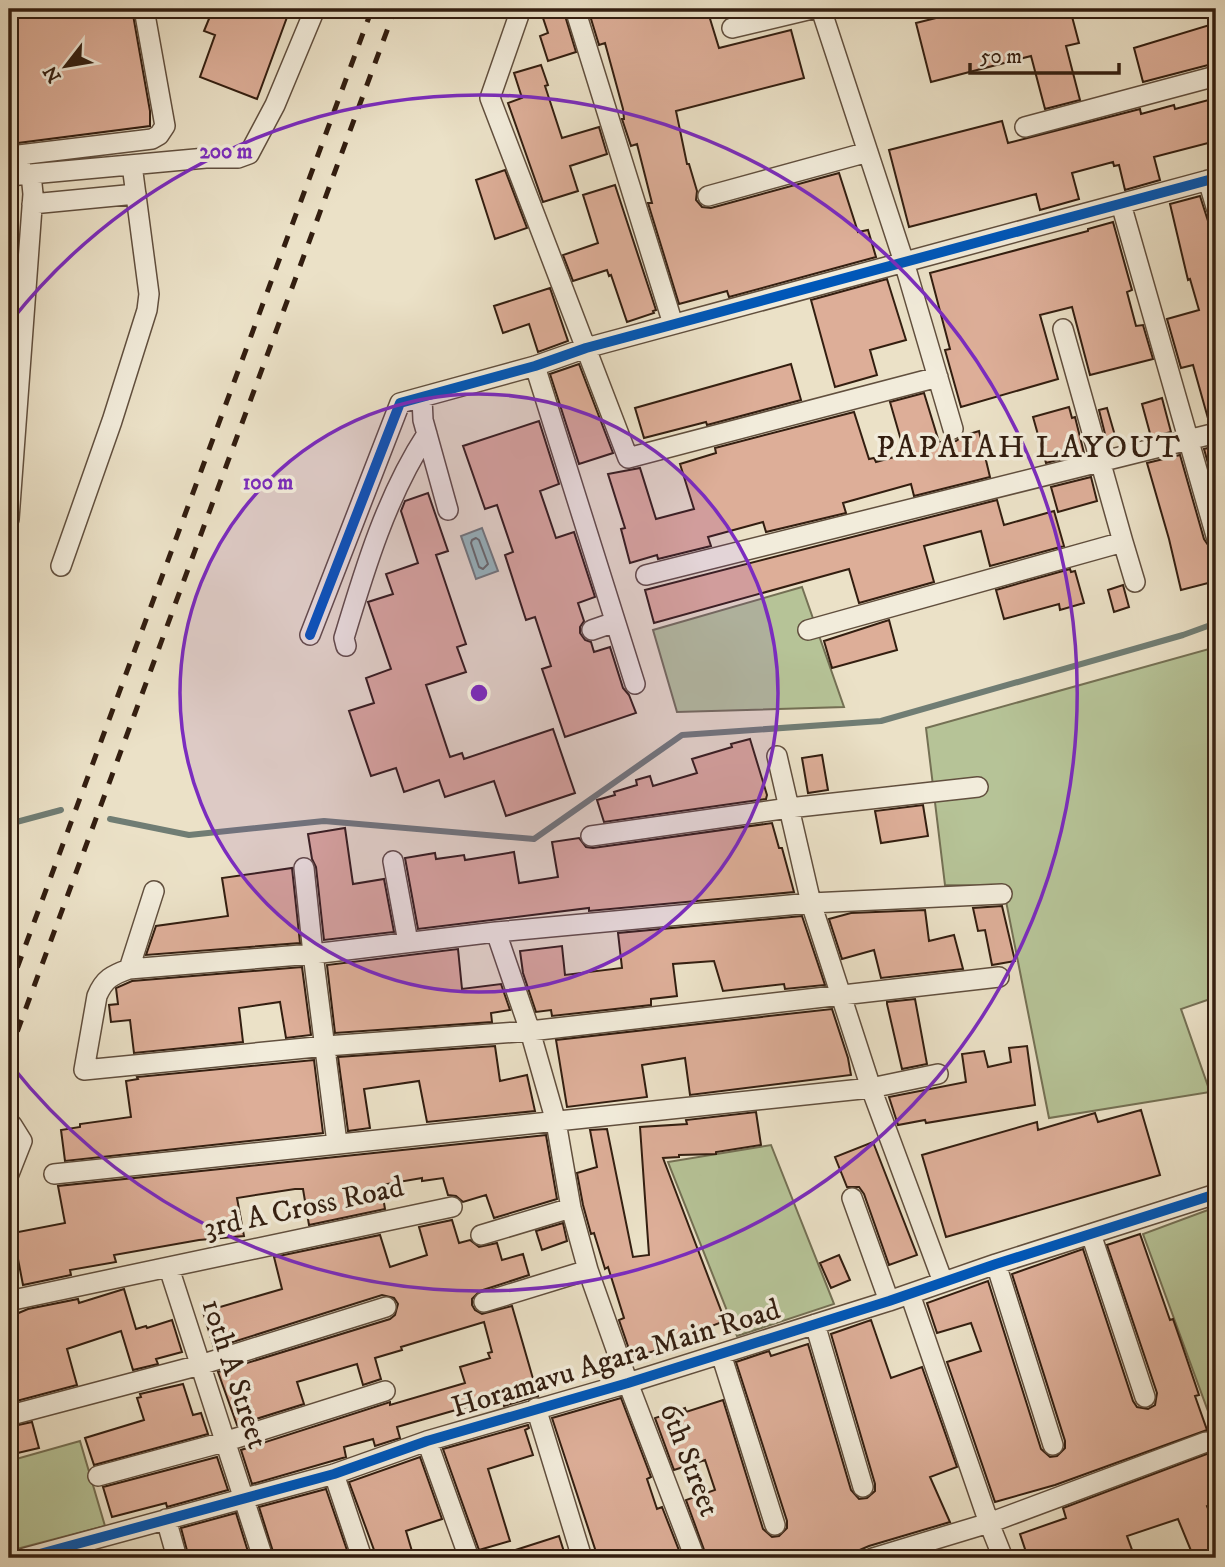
<svg xmlns="http://www.w3.org/2000/svg" width="1225" height="1567" viewBox="0 0 1225 1567" font-family="'IM FELL DW Pica',serif">
  <style>
    .green { fill: #b6c397; stroke: #747054; stroke-width: 2 }
    .water { fill: #98bdb7; stroke: #707d74; stroke-width: 2 }
    .lines { fill: none; stroke-linecap: round; stroke-linejoin: round }
    .shore { stroke: #666e64; stroke-width: 2 }
    .stream { stroke: #707d74; stroke-width: 6 }
    .building { fill: #ddae98; stroke: #331e10; stroke-width: 2 }
    .minor-casing { stroke: #614f3e; stroke-width: 22 }
    .minor { stroke: #f2ecdb; stroke-width: 19 }
    .rail { stroke: #331e10; stroke-width: 5; stroke-dasharray: 12 12; stroke-linecap: butt }
    .cycleway-casing { stroke: #f2ecdb; stroke-width: 15 }
    .cycleway { stroke: #0057b8; stroke-width: 10 }
    .ring { fill: none; stroke: #7b2cbf; stroke-width: 3.5 }
    .labels { text-anchor: middle; dominant-baseline: central; stroke-width: 7; stroke-linejoin: round; paint-order: stroke }
    .street-label { font-size: 30px; fill: #331e10; stroke: #f2ecdb }
    .neighbourhood-label { font-size: 32px; letter-spacing: 2px; fill: #331e10; stroke: #f2ecdb }
    .centre { fill: #7b2cbf; stroke: #f2ecdb; stroke-width: 3.5 }
    .ring-label { font-size: 21px; text-anchor: middle; font-weight: bold; fill: #7b2cbf; stroke: #f2ecdb; stroke-width: 7; stroke-linejoin: round; paint-order: stroke }
  </style>
  <rect width="100%" height="100%" fill="#ebe1c7"/>
  <filter id="stains"><feTurbulence type="fractalNoise" baseFrequency=".00286" numOctaves="4"/><feColorMatrix values="0 0 0 0 .2 0 0 0 0 .09 0 0 0 0 .02 0 0 0 .5 -.17"/></filter>
  <radialGradient id="worn" r=".72"><stop offset=".6" stop-color="#630" stop-opacity="0"/><stop offset="1" stop-color="#630" stop-opacity=".3"/></radialGradient>
  <path class="green" d="M802,587L844,707L677,712L653,630Z
    M1216,647V997L1181,1009L1210,1092L1049,1118L1003,886L945,885L926,728Z
    M771,1145L834,1304L737,1336L668,1162Z
    M1216,1207V1433L1143,1234Z
    M80,1441L105,1526L9,1551V1461Z"/>
  <path class="water" d="M482,528L498,571L476,579L461,536Z"/>
  <g class="lines">
    <path class="shore" d="M476,538L479,540L488,564L483,569L479,567L471,543L472,540Z"/>
    <path class="stream" d="M110,819L189,835L324,821L534,839L682,735L881,721L1183,635L1216,623
      M9,824L61,810"/>
  </g>
  <path class="building" d="M9,9H132L150,111V126L18,143L9,149Z
    M213,9H290L257,99L200,77L215,35L204,31Z
    M540,9H563L576,52L548,61L540,36L548,33Z
    M588,9H707L719,48L791,30L804,78L676,111L687,164H689L697,191L696,200L702,207L711,208L839,173L858,232L868,230L876,257L729,297L727,291L679,304L648,203H652L637,144L631,146L622,119H624L623,109L605,43L599,45Z
    M972,9H1070L1079,43L1066,46L1080,100L1045,109L1031,56L931,82L916,23Z
    M1216,23V63L1143,82L1134,48Z
    M541,65L548,85L545,86L562,138L599,127L607,154L570,166L578,191L543,202L508,103L522,98L514,73Z
    M1216,98V141L1154,157L1160,180L1125,190L1119,165L1114,166L1113,162L1072,173L1079,199L1040,210L1036,194L909,227L889,150L1002,121L1008,143L1140,109L1141,114L1174,105L1175,109Z
    M505,170L527,228L495,239L476,180Z
    M615,185L656,310L653,311L654,313L627,322L611,275L609,276L607,270L573,281L563,255L598,243L583,195Z
    M1200,196L1216,246V421L1209,422L1193,365L1181,368L1167,319L1199,310L1190,279L1188,280L1170,204Z
    M1113,222L1132,290L1127,292L1136,326L1143,325L1153,359L1090,375L1072,307L1040,315L1058,379L961,407L945,350L950,349L930,273L1088,231V229Z
    M887,279L906,340L870,350L877,375L835,387L811,300Z
    M550,288L568,341L538,352L529,324L503,333L494,306Z
    M579,364L613,453L579,464L550,374Z
    M791,364L801,400L707,425L706,422L644,438L635,408Z
    M924,393L939,442L956,441L963,436L979,431L990,477L914,496L911,484L843,503L846,513L766,532L763,522L708,537L711,546L658,559L657,555L630,563L621,529L625,528L608,474L640,468L656,519L694,509L680,464L716,453L715,448L854,412L869,459L874,458L876,462L905,454L890,402Z
    M1162,398L1171,432L1151,437L1142,404Z
    M1069,407L1072,418L1075,417L1084,453L1046,463L1033,417Z
    M1107,408L1116,439L1107,442L1099,410Z
    M539,421L559,484L540,491L556,538L574,532L595,597L578,603L584,621L580,627V633L585,640L591,642L594,652L610,647L623,688L629,695L636,713L565,737L542,669L551,666L535,617L526,620L505,555L513,552L497,505L485,509L463,446Z
    M1216,446V492L1204,449Z
    M1180,455L1204,539L1208,545L1216,548V581L1181,590L1169,539L1147,463Z
    M1091,477L1097,501L1058,512L1051,487Z
    M428,493L448,551L436,555L466,644L457,647L466,672L426,685L450,757L462,753L464,759L553,729L575,793L506,816L494,781L445,797L439,780L404,792L396,768L371,776L349,711L374,703L366,678L391,669L368,602L393,594L386,574L418,563L401,511L405,501Z
    M997,500L1004,525L1054,511L1064,546L990,566L981,531L924,546L934,582L859,603L849,569L654,623L645,590Z
    M1070,569L1071,572L1075,571L1084,603L1060,610L1059,604L1004,619L996,590Z
    M1123,585L1129,607L1114,612L1108,590Z
    M889,620L897,650L832,668L824,641Z
    M750,739L767,795L766,799L604,822L597,800L615,795L614,792L637,785L636,780L650,776L653,786L697,773L692,759L732,747L731,744Z
    M822,755L828,790L808,793L802,758Z
    M923,805L928,836L881,843L875,811Z
    M772,823L779,848H782L794,892L589,911V908L418,929L405,858L435,853L436,859L464,855L465,860L514,852L519,883L558,877L552,842L579,838L586,847L593,848Z
    M345,828L353,884L384,879L394,932L324,940L316,867L312,859L308,834Z
    M292,868L300,943L146,955L156,926L228,916L222,878Z
    M1002,906L1015,961L992,965L985,930L978,931L973,908Z
    M925,910L929,941L954,935L963,969L881,978L874,950L842,959L829,919L851,913Z
    M802,916L825,985L785,989L784,984L723,991L714,961L673,964L677,996L651,999V1005L552,1016L551,1010L536,1012L523,973L520,951L562,946L565,975L622,968L618,933Z
    M458,949L462,989L501,984L510,1010L491,1013L492,1022L335,1033L327,965Z
    M302,967L311,1035L286,1038L280,1002L239,1008L243,1042L134,1053L130,1020L111,1022L109,1005L118,1004L116,988L132,981Z
    M915,999L927,1064L902,1069L887,1004V1002Z
    M832,1009L848,1058L851,1075L690,1095L685,1058L642,1065L647,1097L567,1107L556,1040Z
    M495,1046L500,1081L527,1075L535,1111L427,1122L419,1081L364,1089L370,1128L348,1131L338,1057Z
    M1027,1046L1035,1105L926,1123L925,1120L898,1125L889,1097L966,1082L962,1054L984,1051L988,1067L1011,1062L1009,1048Z
    M314,1060L323,1133L65,1161L61,1130L80,1127V1124L131,1117L126,1081L138,1079L137,1077Z
    M1141,1110L1160,1175L946,1237L922,1155L1037,1122L1038,1130L1095,1113L1098,1122Z
    M756,1112L761,1145L716,1152V1154L679,1155V1157L663,1158L725,1321L666,1343L667,1347L632,1358L619,1320L624,1318L608,1267L605,1269L594,1233L591,1234L583,1205L577,1173L597,1167L590,1130L607,1129L633,1257L649,1255L640,1127L687,1124L686,1120Z
    M546,1135L557,1199L494,1218L486,1195L463,1202L456,1196L448,1195L443,1178L422,1181V1178L381,1185L385,1209L309,1225L303,1189H295L237,1198L244,1236L199,1240L114,1255L116,1262L70,1270L71,1275L23,1285L13,1233L65,1223L58,1186Z
    M873,1142L917,1255L889,1265L864,1194L859,1187H847L835,1157Z
    M452,1220L459,1243L470,1240L479,1247L497,1243L502,1260L523,1254L529,1275L480,1291L472,1299V1305L475,1310L482,1314L512,1306L538,1396L504,1406L501,1397L397,1427L400,1438L375,1446L373,1439L344,1447L346,1457L252,1484L241,1450L390,1402V1405L465,1383L460,1367L490,1358L488,1353L492,1352L484,1322L401,1347L402,1350L375,1358L381,1379L363,1385L357,1364L297,1382L304,1404L237,1425L218,1372L390,1319L395,1315L398,1304L394,1298L382,1295L214,1348L203,1312L282,1289L274,1257L380,1235L390,1267L427,1255L419,1227Z
    M563,1223L567,1241L542,1250L536,1231Z
    M1140,1234L1170,1320L1173,1319L1181,1342L1199,1395L1195,1396L1207,1430L1055,1485L995,1502L947,1362L981,1351L971,1323L937,1333L927,1303L988,1281L1041,1449L1050,1457L1057,1456L1065,1448V1441L1012,1274L1083,1249L1133,1401L1137,1407L1148,1409L1155,1405L1157,1393L1107,1245Z
    M839,1255L850,1280L831,1288L820,1263Z
    M124,1289L136,1329L146,1326L147,1328L172,1320L182,1352L156,1359L158,1364L133,1370L121,1331L67,1349L77,1385L9,1403V1317L28,1309L78,1299L79,1303Z
    M871,1320L891,1378L922,1367L957,1467L930,1477L950,1522L869,1546L841,1558H707L686,1500L715,1490L705,1460L674,1470L655,1418L685,1408L686,1412L723,1400L763,1529L772,1537L779,1536L787,1528V1521L736,1362L769,1351L771,1356L808,1344L851,1490L859,1499L867,1498L875,1491V1484L831,1334Z
    M183,1384L193,1415L201,1413L208,1434L94,1465L85,1438L144,1420L137,1398L141,1397L140,1394Z
    M621,1398L651,1477L647,1479L657,1509L662,1507L682,1558H598L552,1418Z
    M32,1422L39,1448L9,1455V1427Z
    M528,1425L529,1428L525,1430L533,1455L488,1469L510,1541L479,1550L443,1449Z
    M1212,1452L1216,1464V1503L1207,1506L1216,1529V1554L1206,1558H1194L1178,1519L1127,1536L1135,1558H1084L1082,1552L1063,1558H1028L1020,1534L1066,1518L1063,1508Z
    M217,1457L228,1490L167,1507L166,1503L112,1517L103,1487Z
    M420,1457L442,1519L406,1531L414,1558H377L349,1482Z
    M326,1489L348,1553L332,1558H275L259,1507Z
    M236,1513L250,1558H189L181,1528Z
    M559,1536L566,1558H500V1555Z"/>
  <g class="lines">
    <defs>
      <path id="minor" d="M521,9L490,98L628,458L938,377
        M575,9L673,324
        M821,9L904,262L953,429
        M732,28L812,9
        M1025,127L1216,76
        M22,174L19,155L152,139L159,135L165,126L144,9
        M9,176L206,158H238L249,154L275,105L315,9
        M1208,180L1216,207
        M708,196L868,152
        M32,204L136,194
        M1121,204L1216,536
        M535,366L635,684
        M422,398L423,420L448,510
        M9,519L33,194L31,174
        M1123,542L1135,582
        M61,566L112,421L147,310L149,294L132,165
        M646,575L1216,433
        M592,630L615,622
        M808,630L1123,542L1063,329
        M310,635L400,403L535,366L586,348L1216,178
        M346,646L344,638C365,568 387,495 427,434
        M777,756L811,903L871,1088L943,1282
        M591,836L789,808L978,787
        M393,861L408,942
        M154,891L129,969L313,954L304,868
        M496,932L530,1031L556,1122L571,1208L588,1270L628,1383L695,1558
        M129,969C112,975 104,979 97,996L84,1070L326,1046L530,1031L999,977
        M337,1143L313,954L496,932L811,903L1002,894
        M9,1174L22,1141L12,1125
        M54,1174L871,1088L938,1074
        M852,1198L889,1301
        M1091,1234L1145,1397
        M481,1235L571,1208
        M996,1264L1053,1445
        M169,1268L263,1558
        M910,1294L989,1523L1003,1558
        M13,1300L452,1207
        M484,1302L588,1270
        M815,1324L863,1487
        M721,1354L775,1525
        M536,1408L582,1558
        M11,1415L200,1365L386,1307
        M427,1441L469,1558
        M334,1474L362,1558
        M98,1476L224,1442L385,1391
        M166,1519L177,1558
        M25,1558L334,1474L427,1441L628,1383L889,1301L996,1264L1216,1194
        M873,1558L989,1523L1206,1442"/>
    </defs>
    <use href="#minor" class="minor-casing"/>
    <use href="#minor" class="minor"/>
    <path class="rail" d="M9,990L372,9
      M9,1054L395,9"/>
    <defs>
      <path id="cycleway" d="M310,635L400,403L535,366L586,348L1216,178
        M25,1558L334,1474L427,1441L628,1383L889,1301L996,1264L1216,1194"/>
    </defs>
    <use href="#cycleway" class="cycleway-casing"/>
    <use href="#cycleway" class="cycleway"/>
  </g>
  <circle cx="479" cy="693" r="299" fill="#7b2cbf" fill-opacity=".12"/>
  <g class="ring">
    <circle cx="479" cy="693" r="299"/>
    <path d="M11 321A598 598 0 1 1 11 1065"/>
  </g>
  <g class="labels">
    <g class="street-label">
      <text transform="translate(304 1208) rotate(-12)">3rd A Cross Road</text>
      <text transform="translate(616 1359) rotate(-17)">Horamavu Agara Main Road</text>
      <text transform="translate(234 1374) rotate(72)">10th A Street</text>
      <text transform="translate(689 1460) rotate(69)">6th Street</text>
    </g>
    <g class="neighbourhood-label">
      <text x="1029" y="448">PAPAIAH LAYOUT</text>
    </g>
  </g>
  <circle cx="479" cy="693" r="10" class="centre"/>
  <g class="ring-label">
    <text x="226" y="158">200 m</text>
    <text x="268" y="489">100 m</text>
  </g>
  <rect width="1225" height="1567" fill="none" stroke="#ebe1c7" stroke-width="35"/>
  <rect x="10" y="10" width="1204" height="1546" fill="none" stroke="#331e10" stroke-width="3.5"/>
  <rect x="18" y="18" width="1190" height="1532" fill="none" stroke="#331e10" stroke-width="2"/>
  <g transform="translate(66 66) rotate(239)" stroke="#f2ecdb" stroke-width="5" paint-order="stroke">
  <path d="M0-5L12 26L0 18L-12 26Z" fill="#331e10"/>
  <text y="-10" font-size="19" font-weight="bold" text-anchor="middle" fill="#331e10">N</text>
  </g>
  <path d="M970 63v10h149v-10" fill="none" stroke="#331e10" stroke-width="3.5"/>
  <text x="980" y="63" font-size="21" fill="#331e10" stroke="#f2ecdb" stroke-width="5" paint-order="stroke">50 m</text>
  <rect width="100%" height="100%" filter="url(#stains)"/>
  <rect width="100%" height="100%" fill="url(#worn)"/>
</svg>
